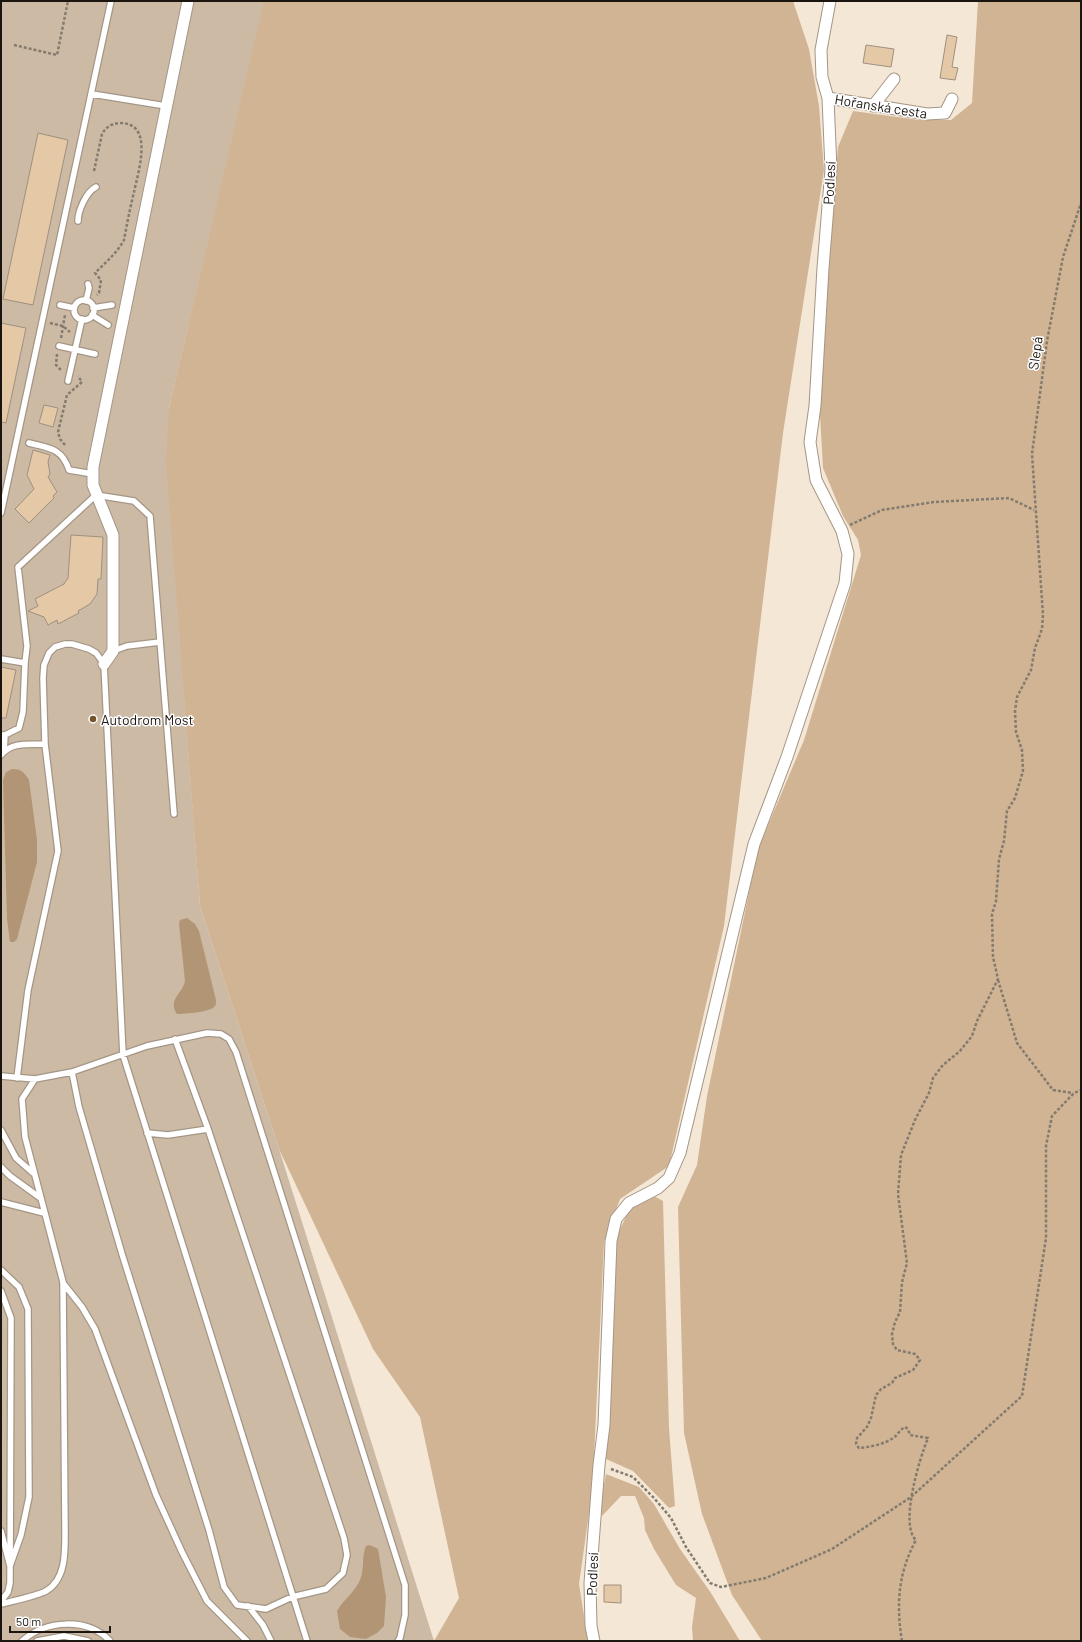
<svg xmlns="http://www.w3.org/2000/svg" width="1082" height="1642" viewBox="0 0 1082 1642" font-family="Barlow,sans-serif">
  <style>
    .green { fill: #cdbaa4 }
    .forest { fill: #d1b493 }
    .water { fill: #b19574 }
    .building { fill: #e5c8a5; stroke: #9e9081 }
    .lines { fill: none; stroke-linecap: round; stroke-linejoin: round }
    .service-casing { stroke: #a49686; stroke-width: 8 }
    .minor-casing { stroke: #a49686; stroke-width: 13 }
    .path { stroke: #847b6f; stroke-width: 2.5; stroke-dasharray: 3 2; stroke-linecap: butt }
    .service { stroke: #fff; stroke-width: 5.5 }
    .minor { stroke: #fff; stroke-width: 11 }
    .poi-dot { fill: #74542a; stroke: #fff; stroke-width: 1.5 }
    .labels { text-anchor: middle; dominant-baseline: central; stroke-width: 3; stroke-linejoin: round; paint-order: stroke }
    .street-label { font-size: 14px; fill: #1a150f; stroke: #fff }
    .poi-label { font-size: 14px; fill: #1a150f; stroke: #fff; text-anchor: start }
  </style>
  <rect width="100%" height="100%" fill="#f5e7d6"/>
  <path class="green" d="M1,1H265L169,408L172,533L200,906L279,1149L434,1641H1Z"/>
  <path class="forest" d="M264,1H793L809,49L819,106L824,170L783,433L724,926L669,1166L620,1199L604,1242L594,1457L591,1499L579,1584L588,1641H434L459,1598L420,1417L373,1349L279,1149L200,906L166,463L169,408Z
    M978,1H1081V1641H762L732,1595L702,1514L684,1433L678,1207L697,1165L707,1096L758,849L804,740L861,555L858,540L843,516L823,468L820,415L827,281L838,147L853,111L919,120H951L972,103Z
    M654,1196L663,1201L669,1428L675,1506L669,1508L633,1471L606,1459L609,1422L616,1238L630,1208Z
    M606,1474L639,1487L654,1504L680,1549L711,1593L740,1641H693L692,1627L696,1598L676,1585L654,1549L645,1530L644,1518L635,1496H621L602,1516L600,1506Z"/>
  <path class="water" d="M12,769C21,769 24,772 29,780L37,840V862L17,939L14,942H10L7,919L3,780L6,772Z
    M187,918L195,924L199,931L216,1000C216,1002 216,1005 215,1006C212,1012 184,1014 177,1014C167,1000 183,993 185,981L179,924L180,920Z
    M370,1545L378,1549L386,1597L384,1626L377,1633L366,1639L350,1637L340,1629L337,1611C343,1600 355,1592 360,1580C365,1569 361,1557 366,1546Z"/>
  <path class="building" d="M947,35L957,37L952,67L958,68L955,80L940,78Z
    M866,45L894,49L891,67L863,63Z
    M38,133L68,140L33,305L3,299Z
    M1,323L26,328L6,423L1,422Z
    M44,405L58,408L53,427L39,423Z
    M33,450L50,455L48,462L50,474L48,477L57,492L53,496L54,498L29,523L15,509L34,489L27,475Z
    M71,535L103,537L101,579H98L97,594L90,604L78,611L79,613L58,624L57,620L48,625L44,617L28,611L38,606L35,599L64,584L68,578Z
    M1,667L16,670L6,718H1Z
    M604,1585H621V1603L604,1602Z"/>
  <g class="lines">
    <defs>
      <path id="service" d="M92,94L166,106
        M78,221C78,211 86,192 96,187
        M74 310a10 10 0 1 1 20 0a10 10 0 1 1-20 0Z
        M86,301L89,288L88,284
        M60,305L74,308
        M93,308L112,305
        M92,315L108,325
        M59,346L95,354
        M68,381L82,319
        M29,443C49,448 62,448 69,470L93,474
        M1,513L111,1
        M113,651L127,646L160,642
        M1,659L25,663L23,712L19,728L5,735H1
        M25,663L27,646L18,567L96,495L134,501L150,516L174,814
        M4,751L5,735
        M1,755C12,741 30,745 45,744
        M72,1072L79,1107L122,1254L209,1530L224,1587L237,1605L266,1609L292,1597L326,1589L343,1573L347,1555L344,1538L208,1129L175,1039
        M1,1076L35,1079
        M17,1078L28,990L58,851L45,744L43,678L44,665L49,653L55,647L65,644H72L89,649L96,653L104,664L123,1055L307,1641
        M1,1130L16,1158L33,1173
        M147,1133L168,1135L208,1129
        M1,1167L10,1176L39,1197
        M1,1202L44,1213
        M1,1270L19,1287L28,1309L29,1497L21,1535L10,1566L1,1531
        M63,1283L82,1307L95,1329L156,1495L182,1552L207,1601L247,1641
        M1,1291L11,1318L10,1583L8,1592L1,1601
        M1,1604C12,1601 37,1596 46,1591C67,1579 65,1549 65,1529L63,1282L25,1137L22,1099L35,1079L72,1072L147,1046L207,1033L221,1034L229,1039L236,1052L405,1585V1615L400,1638L398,1641
        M248,1606L263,1625L271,1641
        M22,1641C46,1620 87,1617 110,1641
        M37,1641L64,1636L88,1641"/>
      <path id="minor" d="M828,98L927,114L945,113L952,99
        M873,106L894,79
        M104,664L113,651V535L93,485V467L188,1
        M594,1641L591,1626L590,1583L599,1465L604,1425L611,1241L616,1219L629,1203L658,1188L669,1178L680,1153L754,844L787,757L845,583L848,554L842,531L816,480L810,442L815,406L823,268L831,169L828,98L822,77L821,50L830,1"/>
    </defs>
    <use href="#service" class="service-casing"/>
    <use href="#minor" class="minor-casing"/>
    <path class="path" d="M14,45L57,55L68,1
      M94,171L102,134C106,127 111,124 119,123C155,122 138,172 134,192C130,208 127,224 124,240C117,253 106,262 95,273L101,280L99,293L97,295
      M50,323L63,326L70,332
      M61,338L65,315
      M57,354L56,365L62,371
      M65,445L60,439L58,432L67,395L82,382L78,376
      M850,525L882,510L934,502L1009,498L1034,510
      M998,980L1017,1043L1053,1090L1073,1093
      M611,1469L633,1477L654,1498L671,1518L686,1547L710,1583L721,1587L766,1578L832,1549L911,1497L1022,1396L1046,1238V1146L1052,1116L1074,1093L1081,1090
      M902,1641C896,1605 898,1573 916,1540C899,1525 920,1457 928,1438L910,1435L908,1429L905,1427C899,1430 898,1435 893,1438C885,1444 870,1447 859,1448L856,1444L857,1438L867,1427L871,1418L876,1395L881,1389L892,1383L895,1378L913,1370L920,1360L915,1354L897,1350L893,1344L892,1334L895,1322L900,1312L902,1282L907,1263L898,1194L901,1155L915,1120L929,1093L933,1078L943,1065L960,1051L972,1036L977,1021L998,979L993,957L992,914L996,901L999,859L1004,841L1007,811L1015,798L1023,771L1022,750L1016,732L1015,711L1017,697L1031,670L1035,648L1042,629L1043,615L1032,454L1047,341L1063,257L1081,203"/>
    <use href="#service" class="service"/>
    <use href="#minor" class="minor"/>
  </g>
  <circle class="poi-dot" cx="93" cy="719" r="4"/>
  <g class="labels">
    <g class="street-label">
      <text transform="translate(881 106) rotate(9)">Hořanská cesta</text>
      <text transform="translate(829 183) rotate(-87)">Podlesí</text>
      <text transform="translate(1035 353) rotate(-82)">Slepá</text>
      <text transform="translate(592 1574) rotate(-88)">Podlesí</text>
    </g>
    <g class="poi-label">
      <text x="101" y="719">Autodrom Most</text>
    </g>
  </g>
  <rect width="1082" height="1642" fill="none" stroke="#1a150f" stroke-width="4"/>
  <path d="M10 1626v6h100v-6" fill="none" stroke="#1a150f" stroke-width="2"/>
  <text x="16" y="1626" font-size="12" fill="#1a150f" stroke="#ffffff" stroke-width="3" paint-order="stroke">50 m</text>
</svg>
